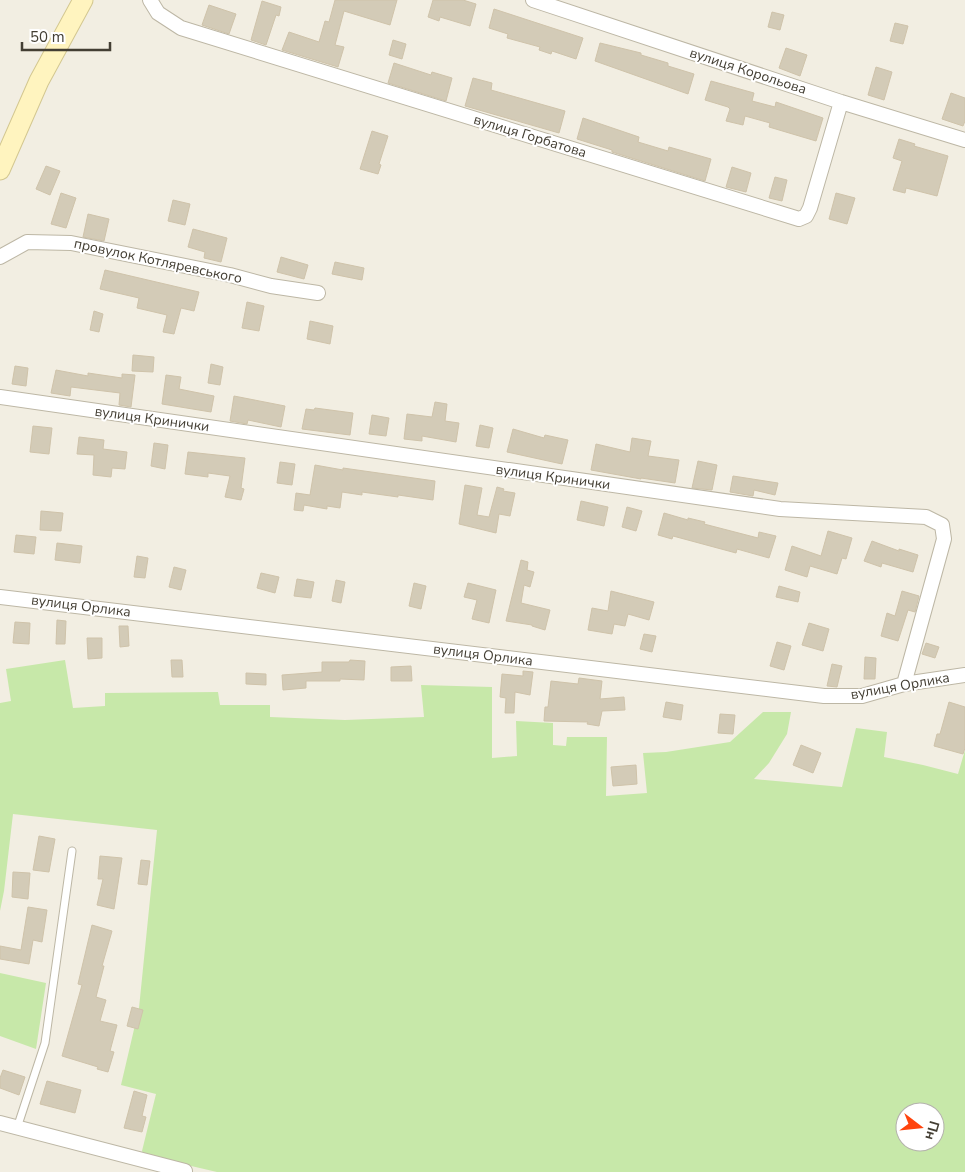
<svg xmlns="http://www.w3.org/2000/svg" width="965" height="1172" viewBox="0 0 965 1172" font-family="'Nunito Sans',sans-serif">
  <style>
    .green { fill: #c7e8a9; fill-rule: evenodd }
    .building { fill: #d3cbb7; stroke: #cfc3aa }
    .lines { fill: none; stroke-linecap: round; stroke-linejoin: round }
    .lane-casing { stroke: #bdb7a5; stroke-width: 9 }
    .street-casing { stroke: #bdb7a5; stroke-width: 16 }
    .secondary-casing { stroke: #d3c790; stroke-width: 21 }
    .lane { stroke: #fff; stroke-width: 7 }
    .street { stroke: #fff; stroke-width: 14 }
    .secondary { stroke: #fff4bf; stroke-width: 19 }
    .labels { text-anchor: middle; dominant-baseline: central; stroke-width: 4; stroke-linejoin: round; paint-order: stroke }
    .street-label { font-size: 14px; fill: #433e33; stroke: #fff }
  </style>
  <rect width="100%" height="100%" fill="#f2eee2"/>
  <path class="green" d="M65,660L73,708L105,706V693L218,692L220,705H270V717L345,720L424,717L421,685L492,687V758L517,756L516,721L553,723V745L566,746L567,737H607L606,796L647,793L643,753L666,752L730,742L763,712H791L787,734L769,763L754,779L842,787L856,728L887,732L884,757L923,765L958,774L965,750V1172H217L144,1155L142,1151L156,1094L121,1085L139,1008L157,830L13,814L4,891L0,911V703L11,701L6,669ZM905,1112H935V1142H905Z
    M0,973L46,983L36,1049L0,1036Z"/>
  <path class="building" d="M335,0H397L390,25L344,11L335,45L344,47L338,67L282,50L289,32L319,42L325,21L329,22Z
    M433,0H463L476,4L470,26L440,17L439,21L428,17Z
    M262,1L281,7L279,16L276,15L266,45L251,40Z
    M209,5L236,14L229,34L202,25Z
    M494,9L583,38L576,59L552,51L551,54L539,50L540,47L507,38L508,34L489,28Z
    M772,12L784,15L780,30L768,27Z
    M895,23L908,26L903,44L890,41Z
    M393,40L406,44L402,59L389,55Z
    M600,43L641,53V55L668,63V66L694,74L688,94L595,61Z
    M786,48L807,55L800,76L779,68Z
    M394,63L431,75L432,72L452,78L446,101L388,83Z
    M876,67L892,72L884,100L868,95Z
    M473,78L492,83L491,90L565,111L559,133L465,106Z
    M711,81L754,93L752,101L775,107L776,102L823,118L816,141L769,127L770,123L745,116L743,125L726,121L730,109L728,107L705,100Z
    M951,93L965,98V121L963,126L942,119Z
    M583,118L639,137L638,142L668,151L669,147L711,159L705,181L612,152V150L577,139Z
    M372,131L388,136L379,164L381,165L378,174L360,169Z
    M899,139L915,144L914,146L948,156L937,196L906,188L905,193L893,190L902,161L893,158Z
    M46,166L60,171L50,195L36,189Z
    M732,167L751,173L746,192L726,187Z
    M775,177L787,180L782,201L769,198Z
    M61,193L76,198L66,228L51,224Z
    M836,193L855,198L847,224L829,219Z
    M173,200L190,204L185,225L168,221Z
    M88,214L109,219L104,241L83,237Z
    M193,229L227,238L221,262L204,258L205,252L188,247Z
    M281,257L308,265L304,279L277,272Z
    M335,262L364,268L362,280L332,274Z
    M105,270L199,292L194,311L181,308L174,334L163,332L167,315L137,308L139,298L100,289Z
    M247,302L264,306L259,331L242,328Z
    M94,311L103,314L99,332L90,330Z
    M310,321L333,326L330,344L307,339Z
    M133,355L154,357L153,372L132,371Z
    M211,364L223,367L220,385L208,383Z
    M15,366L28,368L26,386L12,384Z
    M56,370L88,376V373L122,378V374L135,375L131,407L119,405L120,393L71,387L70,396L51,393Z
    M166,375L181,377L179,389L214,396L211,412L162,404Z
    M234,396L285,406L281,427L248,420L247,424L230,421Z
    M435,402L447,404L445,421L459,423L456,442L422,436V441L404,439L407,414L432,417Z
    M315,408L353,413L350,435L302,429L306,409L314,410Z
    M372,415L389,418L386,436L369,434Z
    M480,425L493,428L489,448L476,446Z
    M33,426L52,428L49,454L30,452Z
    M513,429L544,438L545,435L568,440L562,464L507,452Z
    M79,437L104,440L103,449L127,452L125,469L112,468L111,477L93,475L94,455L77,454Z
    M632,438L651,441L648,456L679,460L675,483L641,478V479L591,470L596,444L630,452Z
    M154,443L168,445L165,469L151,466Z
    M188,452L245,458L241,488L244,489L241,500L225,497L230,476L208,473V477L185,474Z
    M698,461L717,465L712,490L692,488Z
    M280,462L295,464L292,485L277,483Z
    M315,465L343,470V468L435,481L433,500L398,495V497L362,492V495L342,492L340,508L327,506V509L304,505L303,511L294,510L296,493L310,495Z
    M733,476L778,483L775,495L754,490L753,496L730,492Z
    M465,485L482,488L477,515L489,517L497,487L504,489L503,491L515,493L510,516L499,514L496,533L459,524Z
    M581,501L608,507L604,526L577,520Z
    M627,507L642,511L636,531L622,527Z
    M41,511L63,513L61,531L40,530Z
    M664,513L688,520V518L705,522L704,524L758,538L759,532L776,536L769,558L737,549L736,553L673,536L672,539L658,535Z
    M828,531L852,538L846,559L842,558L837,574L810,566L807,577L785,570L792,546L821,556Z
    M16,535L36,537L34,554L14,552Z
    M872,541L899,551V549L918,555L913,572L882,563L881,567L864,561Z
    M57,543L82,546L80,563L55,560Z
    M137,556L148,558L145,578L134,577Z
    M521,560L528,562L527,570L534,572L530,587L524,585L521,603L550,610L545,630L532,626V625L506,621Z
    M174,567L186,570L181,590L169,587Z
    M261,573L279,577L275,593L257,588Z
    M297,579L314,582L311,598L294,596Z
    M336,580L345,582L341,603L332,601Z
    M414,583L426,586L421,609L409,606Z
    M468,583L496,590L489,623L472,619L477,600L464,597Z
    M779,586L800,592L798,602L776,597Z
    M611,591L654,602L649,620L628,614L625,626L614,624L612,634L588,630L592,608L608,611Z
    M902,591L919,596L915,612L908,610L898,641L881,636L887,613L895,616Z
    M57,620L66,621L65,644H56Z
    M15,622L30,623L29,644L13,643Z
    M809,623L829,629L823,651L802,645Z
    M119,626H128L129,646L120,647Z
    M644,634L656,636L652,652L640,649Z
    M87,638H102V658L88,659Z
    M777,642L791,646L784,670L770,666Z
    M926,643L939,647L935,658L922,654Z
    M865,657L876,658L875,679H864Z
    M171,660H182L183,677H172Z
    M350,660L365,661L364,680L340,679V681H306V688L283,690L282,675L322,672V662H349Z
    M832,664L842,666L837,687L827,686Z
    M411,666L412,681H391V667Z
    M523,671L533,672L530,695L515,692L514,713H505L506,698L500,697L502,674L523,676Z
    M246,673L266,674V685L246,684Z
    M579,678L602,681L600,699L624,697L625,710L602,711L599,726L587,724L588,722L544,721L545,707H548L551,681L578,684Z
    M666,702L683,705L681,720L663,717Z
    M949,702L965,707V748L963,754L934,746L937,734H940Z
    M720,714L735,715L733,734L718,733Z
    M801,745L821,753L813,773L793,765Z
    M636,765L637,784L613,786L611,767Z
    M39,836L55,839L49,872L33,870Z
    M100,856L122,858L114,909L97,905L103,879H98Z
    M141,860L150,861L147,885L138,884Z
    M13,872L30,873L28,899L12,897Z
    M28,907L47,910L42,942L33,940L29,964L0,959V946L21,950Z
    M92,925L112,931L102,966H104L96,997L106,1000L100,1021L117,1025L110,1051L114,1052L108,1072L97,1069L98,1067L62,1056L82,985L78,984Z
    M132,1007L143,1010L138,1029L127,1026Z
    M3,1070L25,1077L19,1095L0,1088V1078Z
    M47,1081L81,1090L75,1113L40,1104Z
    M134,1091L147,1095L142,1116L146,1117L142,1132L124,1128Z"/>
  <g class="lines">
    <defs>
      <path id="lane" d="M17,1128L45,1043L72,851"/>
      <path id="street" d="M150,0L158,13L181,28L799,219L806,216L810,208L841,102
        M533,0L841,102L965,140
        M0,257L27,242L71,243L230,275L271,286L318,293
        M0,397L780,509L926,517L942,525L944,539L904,684
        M0,597L824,696H862L904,684L965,675
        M0,1123L185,1171"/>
      <path id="secondary" d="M0,170L39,81L83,0"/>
    </defs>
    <use href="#lane" class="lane-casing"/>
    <use href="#street" class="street-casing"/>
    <use href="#secondary" class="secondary-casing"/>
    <use href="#lane" class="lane"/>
    <use href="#street" class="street"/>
    <use href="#secondary" class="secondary"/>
  </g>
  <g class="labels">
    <g class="street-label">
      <text transform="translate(748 71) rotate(18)">вулиця Корольова</text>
      <text transform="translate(530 136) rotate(17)">вулиця Горбатова</text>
      <text transform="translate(158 261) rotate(12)">провулок Котляревського</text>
      <text transform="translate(152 419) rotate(8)">вулиця Кринички</text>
      <text transform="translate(553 477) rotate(8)">вулиця Кринички</text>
      <text transform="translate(81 606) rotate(7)">вулиця Орлика</text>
      <text transform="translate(483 655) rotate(7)">вулиця Орлика</text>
      <text transform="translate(900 686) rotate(-10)">вулиця Орлика</text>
    </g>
  </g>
  <g transform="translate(920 1127) rotate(106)"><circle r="24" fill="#ffffff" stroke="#b4b2ad"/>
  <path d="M0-4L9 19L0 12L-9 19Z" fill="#ff430c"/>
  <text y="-8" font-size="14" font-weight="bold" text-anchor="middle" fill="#433e33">Пн</text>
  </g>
  <path d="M22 42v8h88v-8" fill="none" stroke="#433e33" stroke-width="2.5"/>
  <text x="30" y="42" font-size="15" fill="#433e33" stroke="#ffffff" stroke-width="4" paint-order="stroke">50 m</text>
</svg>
